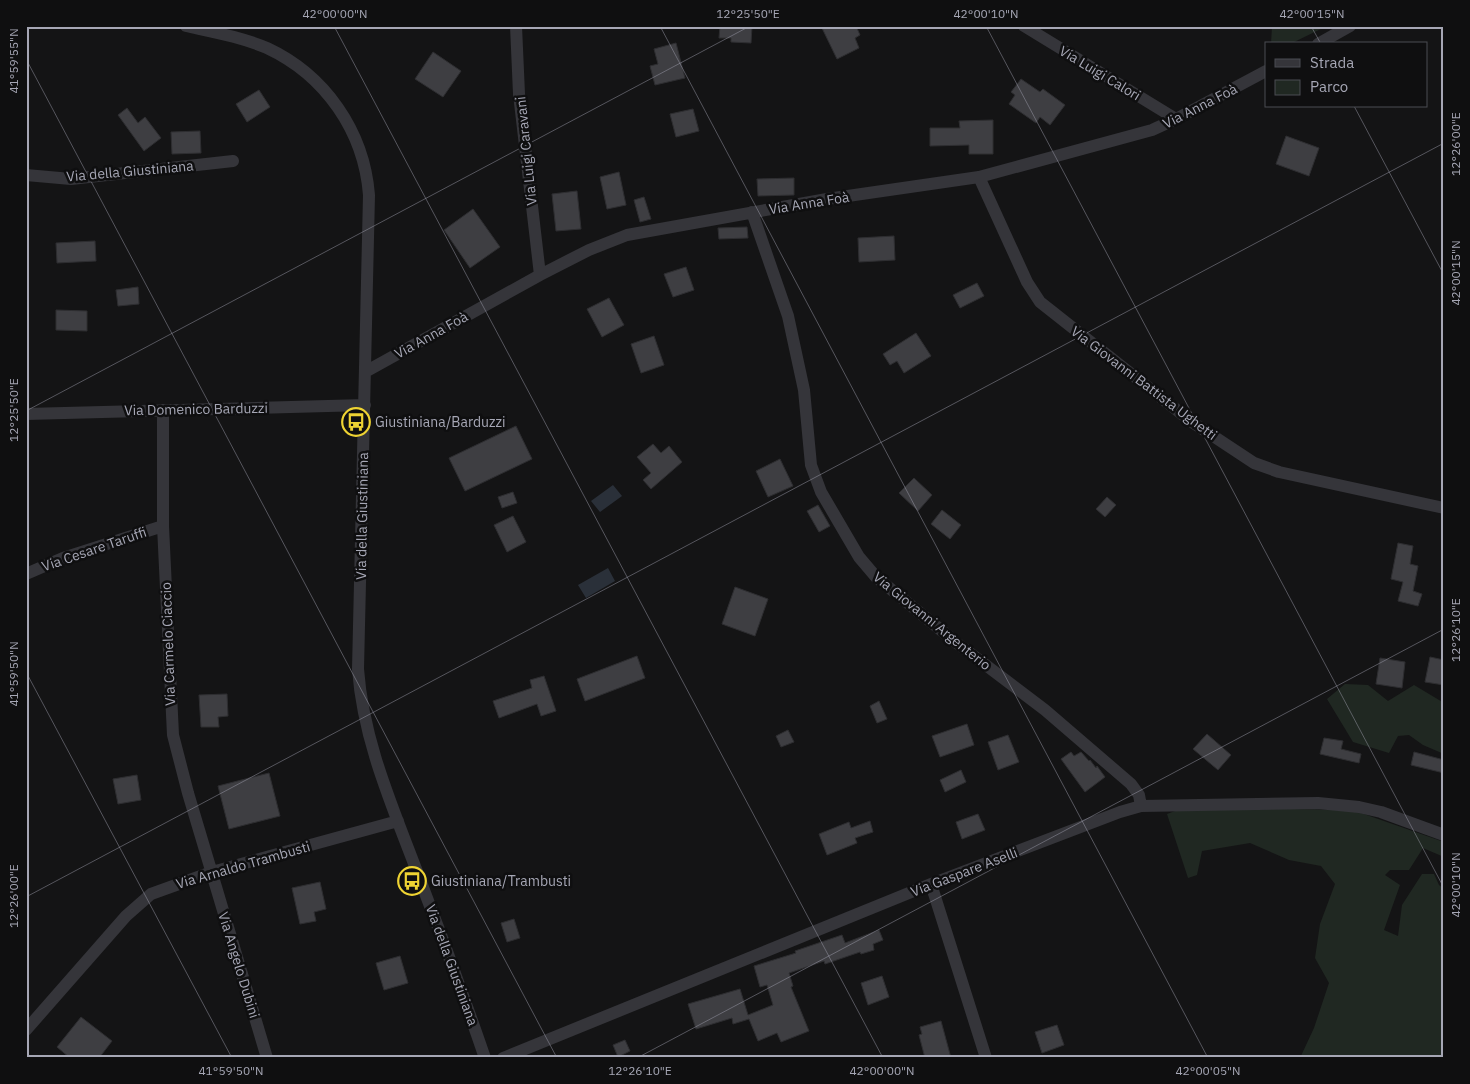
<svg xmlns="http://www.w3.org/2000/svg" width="1470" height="1084" viewBox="0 0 1470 1084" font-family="'IBM Plex Sans',sans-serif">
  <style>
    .green { fill: #202822 }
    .water { fill: #2a3039 }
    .building { fill: #3e3e42; stroke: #2e2e31 }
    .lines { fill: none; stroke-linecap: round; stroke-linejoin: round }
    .minor { stroke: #35353a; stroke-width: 12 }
    .ticks { fill: none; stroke: #a6a7b5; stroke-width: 1; stroke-opacity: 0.45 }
    .labels { text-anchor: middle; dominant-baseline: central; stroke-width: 5; stroke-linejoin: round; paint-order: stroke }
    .street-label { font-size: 14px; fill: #a6a7b5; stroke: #0f0f10 }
    .poi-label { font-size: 14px; fill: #a6a7b5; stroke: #0f0f10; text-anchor: start }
    .neatline { fill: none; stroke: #a6a7b5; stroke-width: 2 }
    .ticks-label { font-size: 12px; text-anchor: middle; fill: #a6a7b5 }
  </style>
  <rect width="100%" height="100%" fill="#141415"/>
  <path class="green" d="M1272,26H1327L1290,44H1271Z
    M1345,684L1368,685L1388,701L1414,685L1444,703V754L1423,745L1409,735L1398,736L1389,753L1353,742L1327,699Z
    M1238,808L1344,810L1361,813L1444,842V857L1423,848L1409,870H1390L1385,875L1400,885L1384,930L1398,936L1402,905L1422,874H1434L1439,885L1444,889V1058H1300L1314,1028L1329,983L1315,958L1320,924L1335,884L1321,866L1289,860L1250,843L1202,851L1197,875L1188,878L1167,814L1175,811Z"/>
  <path class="water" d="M613,485L622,496L600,512L591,501Z
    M608,568L615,581L586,598L578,585Z"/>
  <path class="building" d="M720,26H752L751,43L731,42V38H719Z
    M821,26H856L860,35L855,38L859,48L837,59Z
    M676,43L685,78L655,85L650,66L658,64L654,49Z
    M433,52L461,71L443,97L415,79Z
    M1021,79L1040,92L1043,89L1065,105L1050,125L1040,117L1036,123L1009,104L1015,95L1011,92Z
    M259,90L270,107L247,122L236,104Z
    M127,108L138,123L145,117L161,138L144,151L118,115Z
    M693,109L699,131L676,137L670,114Z
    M993,120V154H969V145L930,146V128H960L959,121Z
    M200,131L201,153L172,154L171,132Z
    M1286,136L1319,148L1309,176L1276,164Z
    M619,172L626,205L607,209L600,177Z
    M794,178V195L758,196L757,179Z
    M577,191L581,229L556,231L552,194Z
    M644,197L651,219L640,222L634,200Z
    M473,209L500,247L470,268L444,230Z
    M747,227L748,238L719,239L718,228Z
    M894,236L895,260L859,262L858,238Z
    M95,241L96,261L57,263L56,243Z
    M686,267L694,290L673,297L664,274Z
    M977,283L984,296L960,308L953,295Z
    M138,287L139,304L118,306L116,290Z
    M609,298L624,325L602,337L587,309Z
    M56,310L87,311V331L56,330Z
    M916,333L931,356L904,373L897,361L890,365L883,354Z
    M654,336L664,365L641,373L631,344Z
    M516,426L532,459L465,491L449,458Z
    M653,444L661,453L669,446L682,462L651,489L643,480L651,473L637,457Z
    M780,459L793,486L768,497L756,471Z
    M914,478L932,495L918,511L899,493Z
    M513,492L517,503L502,508L498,497Z
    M1107,497L1116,505L1105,517L1096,509Z
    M818,505L830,526L819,532L807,511Z
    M942,510L961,525L950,539L931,524Z
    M513,516L526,542L507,552L494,525Z
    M1398,543L1413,546L1410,564L1418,566L1413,591L1422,594L1418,606L1398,601L1403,582L1391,579Z
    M735,587L768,599L755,636L722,624Z
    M637,656L645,678L585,701L577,679Z
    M1430,657L1444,660V685L1425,682Z
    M1380,658L1405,662L1402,688L1376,684Z
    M544,676L556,711L541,716L537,704L499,718L493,701L532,688L530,680Z
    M227,694L228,716L218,717L219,727H201L199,695Z
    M879,701L887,719L877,723L870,706Z
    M967,724L974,745L940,757L932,736Z
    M788,730L794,742L781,747L776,736Z
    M1207,734L1231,755L1218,770L1193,749Z
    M1008,735L1019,762L998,770L988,742Z
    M1324,738L1343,741L1341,749L1361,754L1359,763L1320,754Z
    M1071,752L1074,756L1081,752L1089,761L1090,760L1096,768L1097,766L1105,777L1085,792L1061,759Z
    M1414,752L1444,760V773L1411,765Z
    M961,770L966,782L945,792L940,780Z
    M269,773L280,816L229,829L218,786Z
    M137,775L141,800L118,804L113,779Z
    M978,814L985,830L962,839L956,822Z
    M870,821L873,832L855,838L857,843L827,855L819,834L849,822L851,828Z
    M320,882L326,909L314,912L316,921L300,924L292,888Z
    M514,919L520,938L507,942L501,923Z
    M879,930L883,940L873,944L874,950L861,954L860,952L825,964L824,961L789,973L793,986L791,987L809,1031L781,1042L777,1033L758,1041L749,1019L733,1024L732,1018L696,1029L688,1004L740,989L748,1015L773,1005L767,985L760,987L754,966L796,953L795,951L842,935L845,943Z
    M400,956L408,983L384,990L376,963Z
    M882,976L889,997L868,1005L861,983Z
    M81,1017L112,1041L99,1058H70L57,1047Z
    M941,1021L951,1058H925L919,1035L922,1034L920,1027Z
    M1057,1025L1064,1045L1042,1053L1035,1032Z
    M625,1040L630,1051L618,1057L613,1045Z"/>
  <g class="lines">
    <path class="minor" d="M186,26C213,32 241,37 267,48C325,75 364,131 369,195L358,669C363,739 391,803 416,869C440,931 463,994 485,1058
      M516,26L519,94L540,275
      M1024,26L1176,119
      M1318,44L1350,26
      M26,175L71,179L233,161
      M979,177L1027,282L1040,302L1192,422L1254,463L1279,472L1444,508
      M752,212L788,316L804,390L811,465L821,492L859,557L876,577L958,644L1045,710L1131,784L1139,795L1141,806
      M365,372L540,275L589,250L627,235L827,199L979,177L1152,130L1176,119L1266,71
      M163,410V526L173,735L188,793L267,1058
      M26,414L365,405
      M26,574L63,558L163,526
      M931,884L986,1058
      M26,1030L126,916L151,894L212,872L398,821
      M503,1058L931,884L1120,812L1141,806L1318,803L1359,807L1381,812L1444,835"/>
  </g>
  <path class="ticks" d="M334,26L883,1058M660,26L1208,1058M986,26L1444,888M1311,26L1321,44M26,59L557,1058M1354,106L1444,275M26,411L750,26M26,672L232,1058M26,897L1444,143M637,1058L1444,629"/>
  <defs>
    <symbol id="bus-ring" viewBox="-11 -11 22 22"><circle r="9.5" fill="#0f0f10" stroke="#eed333" stroke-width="1.5"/><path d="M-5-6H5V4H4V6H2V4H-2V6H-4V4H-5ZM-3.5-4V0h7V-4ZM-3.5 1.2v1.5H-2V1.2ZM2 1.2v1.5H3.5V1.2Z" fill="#eed333"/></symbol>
  </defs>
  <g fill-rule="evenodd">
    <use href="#bus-ring" x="340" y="406" width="32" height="32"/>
    <use href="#bus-ring" x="396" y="865" width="32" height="32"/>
  </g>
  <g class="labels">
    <g class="street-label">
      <text transform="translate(1100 73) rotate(31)">Via Luigi Calori</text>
      <text transform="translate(1200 106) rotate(-27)">Via Anna Foà</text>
      <text transform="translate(526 151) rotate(-96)">Via Luigi Caravani</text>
      <text transform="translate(130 171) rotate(-5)">Via della Giustiniana</text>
      <text transform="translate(809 203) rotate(-9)">Via Anna Foà</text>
      <text transform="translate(431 335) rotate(-29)">Via Anna Foà</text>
      <text transform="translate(1144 383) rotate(37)">Via Giovanni Battista Ughetti</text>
      <text transform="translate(196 409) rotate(-1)">Via Domenico Barduzzi</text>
      <text transform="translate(362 516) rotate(-89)">Via della Giustiniana</text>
      <text transform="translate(94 549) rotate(-19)">Via Cesare Taruffi</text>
      <text transform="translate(932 621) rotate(39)">Via Giovanni Argenterio</text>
      <text transform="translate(168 644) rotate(-92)">Via Carmelo Ciaccio</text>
      <text transform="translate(243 865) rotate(-16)">Via Arnaldo Trambusti</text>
      <text transform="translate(964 872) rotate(-21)">Via Gaspare Aselli</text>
      <text transform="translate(239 965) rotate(73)">Via Angelo Dubini</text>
      <text transform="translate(452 965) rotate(70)">Via della Giustiniana</text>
    </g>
    <g class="poi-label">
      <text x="375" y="422">Giustiniana/Barduzzi</text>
      <text x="431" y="881">Giustiniana/Trambusti</text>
    </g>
  </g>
  <rect width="1470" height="1084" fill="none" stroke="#0f0f10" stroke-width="55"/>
  <rect x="1265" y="42" width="162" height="65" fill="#0f0f10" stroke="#4b4c52"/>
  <rect x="1275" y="59" width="25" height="8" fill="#35353a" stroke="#4b4c52"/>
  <text x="1310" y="68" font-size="15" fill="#a6a7b5">Strada</text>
  <rect x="1275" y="80" width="25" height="15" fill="#202822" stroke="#4b4c52"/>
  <text x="1310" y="92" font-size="15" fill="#a6a7b5">Parco</text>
  <rect x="28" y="28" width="1414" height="1028" class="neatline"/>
  <g class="ticks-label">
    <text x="335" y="18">42°00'00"N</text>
    <text x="748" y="18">12°25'50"E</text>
    <text x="986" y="18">42°00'10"N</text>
    <text x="1312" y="18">42°00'15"N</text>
    <text transform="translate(14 61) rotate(-90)" y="4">41°59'55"N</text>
    <text transform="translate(1456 144) rotate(-90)" y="4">12°26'00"E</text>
    <text transform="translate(1456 273) rotate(-90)" y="4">42°00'15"N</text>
    <text transform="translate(14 410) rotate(-90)" y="4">12°25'50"E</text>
    <text transform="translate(1456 630) rotate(-90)" y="4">12°26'10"E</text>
    <text transform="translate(14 674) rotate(-90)" y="4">41°59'50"N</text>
    <text transform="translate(1456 885) rotate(-90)" y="4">42°00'10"N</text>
    <text transform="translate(14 896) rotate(-90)" y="4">12°26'00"E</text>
    <text x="231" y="1075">41°59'50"N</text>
    <text x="640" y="1075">12°26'10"E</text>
    <text x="882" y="1075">42°00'00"N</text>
    <text x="1208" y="1075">42°00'05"N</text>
  </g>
</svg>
